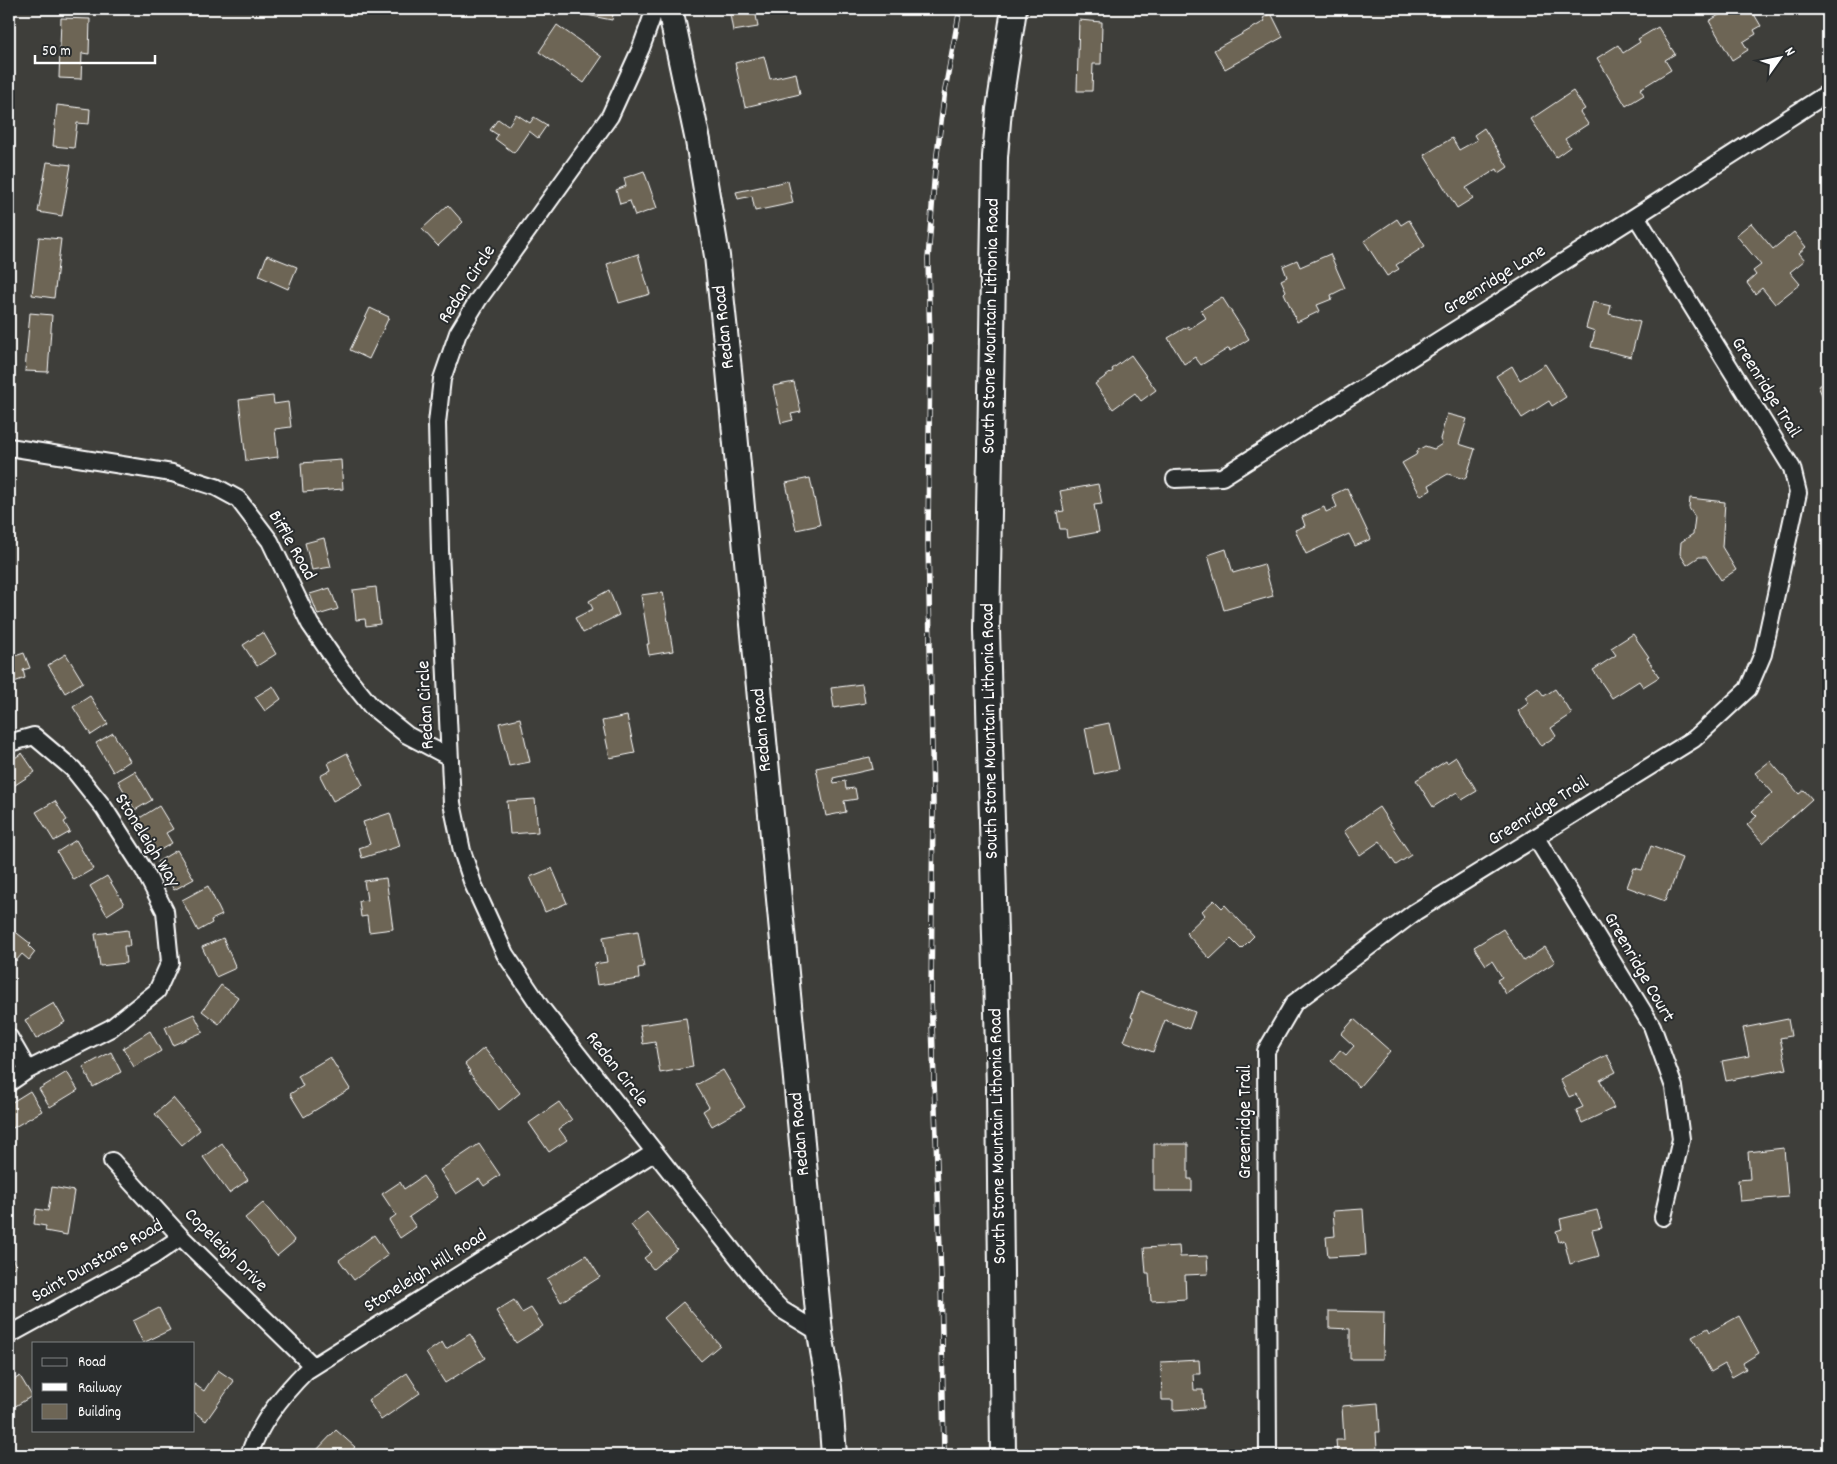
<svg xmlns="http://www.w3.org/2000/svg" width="1837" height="1464" viewBox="0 0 1837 1464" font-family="Dekko,sans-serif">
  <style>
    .building { fill: #6d6555; stroke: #fff }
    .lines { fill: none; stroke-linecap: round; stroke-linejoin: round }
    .minor-casing { stroke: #fff; stroke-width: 20 }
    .secondary-casing { stroke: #fff; stroke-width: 28 }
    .minor { stroke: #2a2d2e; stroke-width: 16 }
    .secondary { stroke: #2a2d2e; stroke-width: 24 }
    .rail-casing { stroke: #fff; stroke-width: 5.5 }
    .rail { stroke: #2a2d2e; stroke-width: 4; stroke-dasharray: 11; stroke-linecap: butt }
    .labels { text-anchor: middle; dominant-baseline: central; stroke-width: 4; stroke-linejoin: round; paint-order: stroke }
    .street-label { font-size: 19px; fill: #fff; stroke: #2a2d2e }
  </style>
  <rect width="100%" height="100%" fill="#3e3e3a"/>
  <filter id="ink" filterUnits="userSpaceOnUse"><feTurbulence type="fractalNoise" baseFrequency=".02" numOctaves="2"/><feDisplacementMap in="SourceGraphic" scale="10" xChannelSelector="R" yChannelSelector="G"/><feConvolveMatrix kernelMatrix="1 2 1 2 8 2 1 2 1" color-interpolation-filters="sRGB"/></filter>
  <g filter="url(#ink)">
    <path class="building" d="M566,9H614L612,20L566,11Z
      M729,9H755L758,27L733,31Z
      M1729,9H1739L1741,11L1745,9H1751L1761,26L1754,30L1756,34L1743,42L1748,50L1732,60L1709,21Z
      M1271,13L1283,37L1225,69L1214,50L1265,21L1263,18Z
      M61,18L90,19L89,54L82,53L81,79L59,78Z
      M1079,20L1102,22L1101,64H1093L1092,91H1077Z
      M557,25L602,57L584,83L539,52Z
      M1658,27L1675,54L1665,60L1671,70L1640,89L1644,95L1626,106L1597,58L1618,45L1623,53L1640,42L1638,39Z
      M764,56L770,79L796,73L800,94L745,107L735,63Z
      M1573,91L1585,109L1580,112L1588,124L1565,139L1570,147L1556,157L1531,119Z
      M57,105L90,109L89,124L77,123L74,148L53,146Z
      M516,114L530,123L534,117L547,125L538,138L529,131L514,153L495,139L498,135L490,130L498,119L508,126Z
      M1484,128L1508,167L1499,173L1497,169L1466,188L1473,198L1457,208L1424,155L1452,138L1459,150L1477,140L1474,135Z
      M47,162L71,165L62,216L38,212Z
      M644,171L657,208L635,216L630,201L620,204L616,190L626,186L624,178Z
      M788,181L793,203L755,211L752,196L738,199L736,192Z
      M448,205L463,222L438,246L422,229Z
      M1397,219L1401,225L1409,220L1425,246L1396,265L1399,269L1387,276L1364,241Z
      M1751,223L1773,249L1794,232L1806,247L1799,253L1805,260L1790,272L1800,284L1775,304L1762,288L1755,294L1747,283L1756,275L1753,271L1761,265L1736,235Z
      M39,237L61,239L54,298L32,295Z
      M638,254L650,294L619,303L607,264Z
      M1330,254L1345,288L1331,295L1332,299L1317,305L1320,311L1297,322L1284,293L1286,291L1281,280L1287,277L1283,266L1297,260L1300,267Z
      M267,255L297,267L288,289L259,276Z
      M1222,297L1249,339L1230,351L1229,348L1201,365L1195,357L1184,364L1168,338L1188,326L1189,329L1206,318L1201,310Z
      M1593,302L1611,306L1609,314L1640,322L1631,357L1591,347L1595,331L1586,328Z
      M370,308L389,317L369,359L350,350Z
      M30,313L52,315L48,372L25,371Z
      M1131,355L1156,390L1141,401L1135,393L1113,409L1095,384L1113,371L1112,369Z
      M1545,364L1566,397L1552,406L1549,401L1522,418L1496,376L1512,366L1520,380Z
      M794,382L801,412L791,414L793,420L781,423L773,386Z
      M1828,382V403L1826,404L1818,386Z
      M273,396L274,404L288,402L291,427L275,429L278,457L246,461L239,400Z
      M1447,414L1467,419L1459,444L1475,449L1466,478L1464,479L1448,474L1429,485L1431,490L1421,496L1402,463L1416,455L1418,450L1425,446L1434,449L1442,444L1440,439Z
      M341,460L343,489L303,492L301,463Z
      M810,478L820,525L796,530L786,483Z
      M1098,484L1102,504L1094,505L1099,532L1067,538L1066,529H1060L1057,512L1064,511L1060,491Z
      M1347,488L1371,539L1355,546L1349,534L1306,554L1295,530L1305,526L1302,517L1324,507L1326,512L1337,507L1332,495Z
      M1690,498L1725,502L1722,547L1736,570L1721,580L1706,557H1699L1687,565L1680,554L1681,542L1693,534L1695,517L1689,508Z
      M324,538L331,567L312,570L305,543Z
      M1226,549L1233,573L1264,564L1273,596L1224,610L1208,555Z
      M376,587L380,624L366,626L365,619L356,620L353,590Z
      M330,588L338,609L318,615L310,594Z
      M609,590L619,615L583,633L575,618L593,609L589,601Z
      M663,592L673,651L649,655L647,644H649L641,595Z
      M263,632L276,654L257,666L243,645Z
      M1633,634L1649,657L1647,658L1659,677L1643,687L1639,681L1612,698L1593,670L1616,655L1611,648Z
      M24,653L30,668L23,670L25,678L9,684V658Z
      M66,654L83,682L65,693L48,665Z
      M862,684L865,703L834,708L831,688Z
      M273,686L281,699L265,711L255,697Z
      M1538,688L1544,696L1555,689L1572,714L1551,728L1556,736L1541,746L1518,711L1529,703L1525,697Z
      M90,696L108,724L91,735L73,707Z
      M627,716L635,753L610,758L602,721Z
      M520,718L530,762L509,766L499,723Z
      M1109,723L1119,769L1094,774L1085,728Z
      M113,733L130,761L113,772L96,743Z
      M22,753L35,772L9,789V762Z
      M347,753L363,785L333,801L320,776L331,770L328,763Z
      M870,757L873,769L833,778L834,783L845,781L846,789L855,788L857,799L844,801L846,812L826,816L816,768Z
      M1456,757L1477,791L1462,800L1457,792L1433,807L1416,780L1446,761L1447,763Z
      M1770,761L1799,794L1804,790L1812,799L1763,843L1747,825L1757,816L1752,811L1773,793L1755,773Z
      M135,771L152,800L135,810L118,781Z
      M535,799L538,832L510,834L507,801Z
      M55,801L67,820L64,822L70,832L54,841L36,812Z
      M159,806L173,829L166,833L172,843L157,852L138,819Z
      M1379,807L1411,855L1396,865L1380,841L1360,855L1344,831Z
      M390,813L400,846L362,858L359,848L370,844L363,822Z
      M76,840L93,869L74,880L57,852Z
      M1651,846L1682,858L1670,891L1669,890L1665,901L1627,887L1634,868L1642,870Z
      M177,850L194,879L174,890L157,862Z
      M552,868L567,903L545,912L530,877Z
      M107,876L124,904L107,915L90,886Z
      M386,878L393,929L369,932L367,916L361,917L359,901L367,900L364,881Z
      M208,886L222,915L211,920L212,923L198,931L182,900Z
      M1214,900L1222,908L1225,905L1254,936L1241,949L1231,939L1210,959L1186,933L1205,915L1202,911Z
      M1503,929L1524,961L1545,947L1555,962L1506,994L1497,980L1502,977L1492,961L1486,965L1474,947Z
      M13,930L31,944L29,946L35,952L29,960L22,954L16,961L9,955V935Z
      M128,930L130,946H124L126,963L100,966L95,934Z
      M638,931L644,967L638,968L639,979L597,985L594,964L607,962L603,937Z
      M223,938L236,968L216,977L202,947Z
      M221,985L238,997L219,1024L202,1011Z
      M1140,991L1195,1012L1189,1029L1165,1020L1153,1052L1124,1041L1133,1018L1131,1017Z
      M54,1003L65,1022L36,1039L25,1020Z
      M194,1014L203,1032L173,1045L165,1027Z
      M686,1018L693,1067L660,1073L655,1042L643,1044L640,1025Z
      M1354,1019L1390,1051L1359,1087L1331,1061L1340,1050L1346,1055L1354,1046L1341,1034Z
      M1788,1019L1791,1036L1780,1038L1787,1069L1726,1081L1722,1061L1749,1056L1743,1028Z
      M150,1031L161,1051L134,1067L123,1048Z
      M484,1048L520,1093L499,1110L469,1072L470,1071L465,1064Z
      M111,1052L121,1072L93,1087L83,1067Z
      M1607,1055L1616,1072L1600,1080L1614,1108L1582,1123L1576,1110L1583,1107L1576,1094L1569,1097L1560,1079Z
      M330,1057L350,1089L304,1117L290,1094L303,1086L298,1076Z
      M723,1070L745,1107L712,1126L703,1111L709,1107L696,1085Z
      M67,1072L78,1090L50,1107L39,1089Z
      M30,1091L42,1111L13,1128L9,1120V1104Z
      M173,1098L200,1130L182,1145L155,1114Z
      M559,1102L572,1120L559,1129L567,1140L549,1152L529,1123Z
      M222,1143L248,1180L229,1193L203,1157Z
      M479,1144L500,1175L484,1186L479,1179L456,1194L440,1170Z
      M1154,1144H1188V1179H1192V1191H1154Z
      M1784,1148L1788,1197L1740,1201L1738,1180L1750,1179L1748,1152Z
      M423,1176L438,1197L409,1217L416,1227L400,1238L389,1220L396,1215L382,1194L400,1182L404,1189Z
      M52,1187L74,1191L67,1235L45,1231L46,1226L34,1224L36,1209L48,1211Z
      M263,1203L295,1241L277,1256L245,1218Z
      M1363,1209L1366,1255L1328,1257L1326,1237L1335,1236L1333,1211Z
      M1597,1210L1602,1228L1592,1230L1599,1256L1570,1264L1564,1240L1559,1242L1556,1231L1562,1229L1560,1219Z
      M647,1212L677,1249L653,1269L644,1258L652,1252L631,1225Z
      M374,1235L388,1255L354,1280L339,1260Z
      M1179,1246L1180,1257L1207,1256L1208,1274L1185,1275L1186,1299L1151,1301L1149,1273H1146L1144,1248Z
      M9,1252L16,1266L9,1270Z
      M586,1255L600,1277L561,1302L547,1279Z
      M514,1300L522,1313L531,1308L543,1326L516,1343L496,1311Z
      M683,1302L720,1345L701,1361L664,1318Z
      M159,1308L170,1330L143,1343L133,1321Z
      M1329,1311L1384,1312L1383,1359H1350V1329L1329,1328Z
      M1739,1316L1759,1353L1743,1363L1746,1369L1732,1377L1725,1364L1711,1372L1692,1337L1708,1328L1710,1332Z
      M470,1334L485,1358L445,1383L426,1353L442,1342L446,1349Z
      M1199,1360L1200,1374H1193L1194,1390H1203L1204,1408L1173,1410V1400H1162L1161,1362Z
      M218,1370L234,1381L206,1421L194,1412V1384L204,1391Z
      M407,1373L420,1393L381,1420L368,1400Z
      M20,1376L32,1396L9,1410V1383Z
      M1378,1403L1380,1432H1376L1377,1449L1337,1452L1336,1440H1344L1342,1406Z
      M336,1430L355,1447L348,1455H312Z"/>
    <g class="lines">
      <defs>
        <path id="minor" d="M655,9L641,48L610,116L478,300L458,333L442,379L437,423L440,550L452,803L462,851L473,884L505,954L542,1009L769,1297L782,1310L820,1333
          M9,447L172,473L216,487L238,499L270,541L310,624L341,669L371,706L407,735L449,757
          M1175,479L1222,477L1636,216L1828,93
          M9,743L34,736L73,769L104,808L144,870L165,911L170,962L157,991L111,1028L28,1070L9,1083
          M1536,838L1652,1026L1674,1087L1681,1139L1663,1217
          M9,1037L28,1070
          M112,1161L181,1237L313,1366
          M9,1335L153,1256L181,1237
          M249,1455C260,1422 282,1395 306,1371L655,1152
          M1268,1455L1266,1051L1294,1003L1415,912L1694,739L1748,689L1763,654L1798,493L1792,468L1636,216"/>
        <path id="secondary" d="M670,9L698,141L717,256L729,370L820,1333L829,1387L834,1455
          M1003,1455L999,1088L987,630L995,157L999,109L1014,9"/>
      </defs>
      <use href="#minor" class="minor-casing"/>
      <use href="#secondary" class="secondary-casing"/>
      <use href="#minor" class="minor"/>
      <use href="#secondary" class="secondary"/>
      <defs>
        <path id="rail" d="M944,1455L941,1279L931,995L933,803L928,540L930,344L928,259L935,170L945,90L960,9"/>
      </defs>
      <use href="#rail" class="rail-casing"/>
      <use href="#rail" class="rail"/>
    </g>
  </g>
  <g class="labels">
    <g class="street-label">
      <text transform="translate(1495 281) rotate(-32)">Greenridge Lane</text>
      <text transform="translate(468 285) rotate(-57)">Redan Circle</text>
      <text transform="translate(992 326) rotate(-89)">South Stone Mountain Lithonia Road</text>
      <text transform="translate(725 327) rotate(-96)">Redan Road</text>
      <text transform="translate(1765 388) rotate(58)">Greenridge Trail</text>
      <text transform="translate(291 546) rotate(60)">Biffle Road</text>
      <text transform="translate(427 705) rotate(-93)">Redan Circle</text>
      <text transform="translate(763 730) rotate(-95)">Redan Road</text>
      <text transform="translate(991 731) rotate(-91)">South Stone Mountain Lithonia Road</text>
      <text transform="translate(1539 812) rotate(-32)">Greenridge Trail</text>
      <text transform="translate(146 841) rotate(58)">Stoneleigh Way</text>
      <text transform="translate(1638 968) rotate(60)">Greenridge Court</text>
      <text transform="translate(616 1070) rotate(52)">Redan Circle</text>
      <text transform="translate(1246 1122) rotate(-90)">Greenridge Trail</text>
      <text transform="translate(801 1134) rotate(-95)">Redan Road</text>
      <text transform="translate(999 1136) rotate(-91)">South Stone Mountain Lithonia Road</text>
      <text transform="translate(225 1251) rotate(45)">Copeleigh Drive</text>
      <text transform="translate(98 1262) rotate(-30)">Saint Dunstans Road</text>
      <text transform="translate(426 1272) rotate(-32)">Stoneleigh Hill Road</text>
    </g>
  </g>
  <rect width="1837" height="1464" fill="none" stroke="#2a2d2e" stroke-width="30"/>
  <rect x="15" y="15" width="1807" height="1434" fill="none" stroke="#fff" stroke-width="2" filter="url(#ink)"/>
  <rect x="32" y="1342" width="162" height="90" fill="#2a2d2e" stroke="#7f8182"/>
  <rect x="42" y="1358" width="25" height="8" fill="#2a2d2e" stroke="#7f8182"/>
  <text x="78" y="1366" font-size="15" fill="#ffffff">Road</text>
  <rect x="42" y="1383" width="25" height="8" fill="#ffffff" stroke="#7f8182"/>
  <text x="78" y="1392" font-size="15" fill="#ffffff">Railway</text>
  <rect x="42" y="1404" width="25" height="15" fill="#6d6555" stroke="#7f8182"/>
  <text x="78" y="1416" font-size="15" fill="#ffffff">Building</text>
  <g transform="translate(1780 58) rotate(57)" stroke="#2a2d2e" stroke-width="4" paint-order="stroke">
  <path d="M0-4L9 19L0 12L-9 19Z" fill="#ffffff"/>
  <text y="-8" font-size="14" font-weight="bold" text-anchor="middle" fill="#ffffff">N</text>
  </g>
  <path d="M35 55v8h120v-8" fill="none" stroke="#ffffff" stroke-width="2.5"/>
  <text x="42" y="55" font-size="15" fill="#ffffff" stroke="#2a2d2e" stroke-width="4" paint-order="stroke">50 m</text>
</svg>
